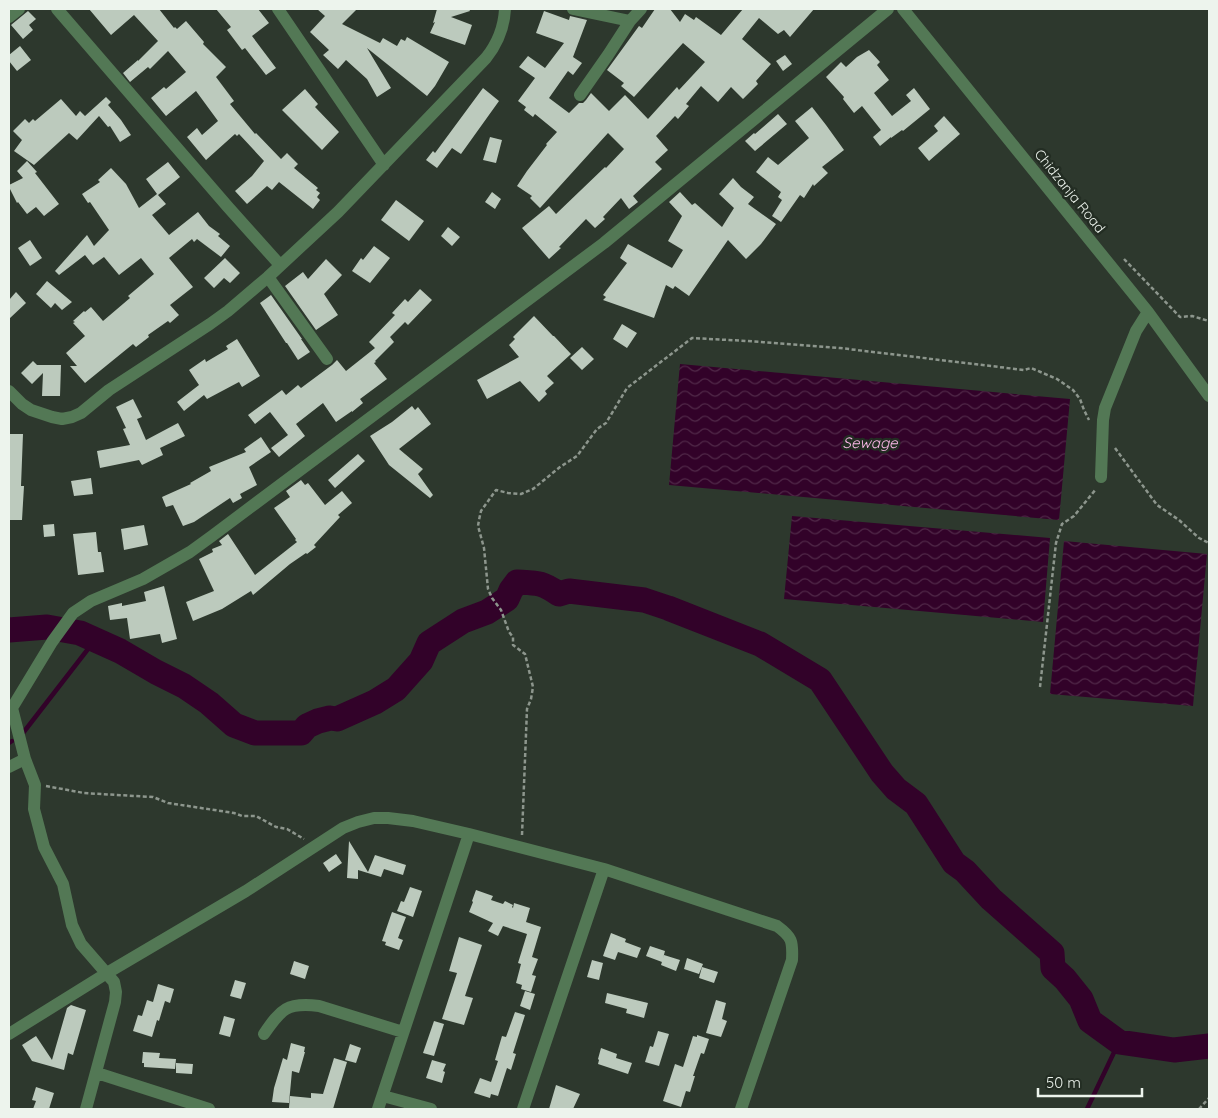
<svg xmlns="http://www.w3.org/2000/svg" width="1218" height="1118" viewBox="0 0 1218 1118" font-family="Quicksand,sans-serif">
  <style>
    .water { fill: url(#water-waves) }
    .lines { fill: none; stroke-linecap: round; stroke-linejoin: round }
    .stream { stroke: #320229; stroke-width: 4.5 }
    .river { stroke: #320229; stroke-width: 25 }
    .building { fill: #bccabd }
    .path { stroke: #8d968d; stroke-width: 2.5; stroke-dasharray: 4 2.5; stroke-linecap: butt }
    .minor { stroke: #537855; stroke-width: 12 }
    .labels { text-anchor: middle; dominant-baseline: central; stroke-width: 5; stroke-linejoin: round; paint-order: stroke }
    .street-label { font-size: 14px; fill: #edf4ed; stroke: #232d23 }
    .water-label { font-size: 15px; font-style: italic; fill: #fbb8e8; stroke: #232d23 }
  </style>
  <defs>
    <pattern id="water-waves" width="16" height="10" patternUnits="userSpaceOnUse" patternTransform="scale(1.25)"><rect width="16" height="10" fill="#320229"/><path d="M0 5q4-4 8 0t8 0" fill="none" stroke="#502848"/></pattern>
  </defs>
  <rect width="100%" height="100%" fill="#2d382d"/>
  <path class="water" d="M680,364L1070,399L1059,520L669,485Z
    M792,516L1050,538L1043,622L784,599Z
    M1064,541L1207,554L1193,706L1050,694Z"/>
  <g class="lines">
    <path class="stream" d="M23,733L95,640
      M9,743L12,741
      M1087,1109L1119,1042"/>
    <path class="river" d="M9,630L47,627L80,633L120,651L156,672L184,686L209,703L234,725L255,733H301L307,726L318,721L330,718L337,719L375,702L396,689L421,661L429,643L463,621L487,612L507,599L511,590L517,582C538,583 541,582 559,594L569,591L644,600L668,608L760,644L820,680L882,773L896,789L916,804L954,863L965,871L991,899L1052,953L1053,968L1065,979L1081,999L1090,1021L1119,1042L1174,1050L1209,1046"/>
  </g>
  <path class="building" d="M89,9H159L174,28L175,27L177,29L186,21L204,42L203,44L226,67L216,77L234,101L230,104L255,134L256,133L281,159L287,153L298,164L294,168L318,188L316,190L320,193L317,197L320,200L313,209L279,182L272,190L267,186L247,204L235,191L252,176L264,161L239,134L237,136L235,134L206,160L187,137L197,128L202,135L218,121L196,91L166,116L151,98L164,87L166,89L186,72L168,51L150,69L148,67L130,82L123,73L138,60V61L158,41L134,15L111,35Z
    M216,9H258L269,23L252,36L276,68L266,75L245,48L242,50L227,30L231,27Z
    M317,9H357L342,24L380,43L383,38L397,46L401,39L405,41L407,37L449,62L435,86L427,96L367,48L391,88L377,97L367,79L346,60L338,69L323,55L329,50L310,32L325,16Z
    M437,9H469L470,11L451,17L472,25L465,45L430,33L435,22L433,23Z
    M655,9H670L680,22L685,14L694,20L696,17L721,35L743,9H814L790,37L784,30L778,34L759,18L742,39L771,64L756,81L758,84L743,99L731,87L718,102L701,86L686,104L689,106L678,119L675,116L656,136L668,150L655,162L662,169L633,196L638,202L629,209L621,198L603,217L605,219L595,228L586,219L559,247L561,248L549,259L522,228L549,206L556,214L605,167L606,168L624,149L608,133L540,208L530,198L532,196L517,186L527,171L547,145L546,144L557,132L535,114L533,117L524,110L526,107L518,101L535,78L519,67L528,56L545,68L564,43L536,33L544,11L569,20L570,16L587,20L573,57L582,63L573,75L568,71L549,98L569,113L579,103H583L586,100L591,93L609,111L625,95L648,119L677,87L679,90L705,62L683,43L634,97L621,86L624,83L607,70L639,26L642,28Z
    M28,11L36,19L29,25L33,30L23,39L11,25Z
    M20,46L31,60L17,71L9,61V55Z
    M869,50L880,62L877,65L889,80L874,93L892,116L911,101L906,95L914,88L930,109L903,131L902,130L891,138V137L880,146L873,137L881,130L862,106L854,113L843,99L844,97L826,77L841,62L846,67L857,57Z
    M785,55L792,64L783,71L776,61Z
    M483,88L499,101L461,154L452,148L437,168L426,160L433,151L435,153Z
    M305,89L318,104L315,107L339,132L322,150L282,110Z
    M106,97L111,102L108,105L121,120L131,135L120,142L110,126L108,127L99,116L77,140L69,133L34,165L14,151L22,140L13,131L25,119L29,123L33,119L35,121L61,99L76,116L80,111L85,116Z
    M812,107L826,125L844,150L822,167L828,173L814,186L813,184L804,198L800,195L781,222L772,216L782,200L778,197L781,192L756,172L768,157L778,165L809,138L795,121Z
    M778,114L787,124L755,151L745,141L754,133L755,134Z
    M944,116L960,134L929,161L918,148L938,131L934,126Z
    M490,137L502,140L496,163L483,160Z
    M27,161L37,172L35,173L59,204L44,216L36,207L27,214L18,202L17,203L9,187V185L23,178L17,171Z
    M168,162L180,177L158,195L166,204L152,215L169,235L198,212L209,226L220,234L218,236L230,246L221,257L197,239L194,242L192,239L169,258L193,287L170,305L179,315L170,323L168,321L148,335L149,337L136,347L133,344L85,383L70,366H77L66,353L85,336L73,323L75,322L73,321L84,311L85,312L91,307L103,321L130,298L128,296L154,274L141,258L119,275L104,257L93,265L85,255L59,275L55,271L87,235L94,246L109,230L90,202L88,203L82,194L100,182L98,180L111,168L126,184L139,208L157,194L146,179Z
    M733,178L741,187L754,197L748,204L776,224L761,244L746,259L728,240L689,296L675,286L673,289L666,285L654,318L603,300L606,297L603,295L627,263L620,258L628,244L672,268L683,250L668,241L682,216L669,202L680,192L692,205L695,203L722,227L734,208L719,194Z
    M492,192L501,199L495,209L485,202Z
    M396,200L424,221L409,241L381,220Z
    M448,227L460,237L452,246L441,236Z
    M30,240L42,258L30,266L18,248Z
    M374,246L390,258L370,283L352,271L361,258L363,260Z
    M225,258L240,273L230,283L224,278L214,288L204,278Z
    M326,259L342,275L324,294L338,315L316,330L285,286L303,272L308,279Z
    M47,281L72,302L62,310L55,303L51,308L36,294Z
    M420,289L432,300L408,325L405,322L390,337L394,342L375,361L376,362L374,363L387,379L360,399L363,403L352,412V411L336,422L323,403L296,424L305,436L279,457L271,448L288,435L270,412L255,424L248,415L282,390L286,395L298,385L301,388L332,365L337,360L346,371L375,348L369,342L395,315L392,313L405,299L408,302Z
    M16,292L26,303L9,319V300Z
    M271,295L302,339H301L310,352L298,360L287,343H286L260,303Z
    M534,316L553,336H554L571,354L547,376L554,383L545,391L547,394L539,402L520,381L487,399L477,380L519,357L509,345L515,339L513,337Z
    M622,324L637,333L627,348L613,339Z
    M237,339L260,376L242,387L239,382L207,399L204,395L184,411L177,402L199,385L189,370L205,359L206,362L228,349L226,346Z
    M582,347L594,359L582,370L570,358Z
    M33,361L37,365H61L60,396H42L43,373L32,384L21,373Z
    M133,399L142,417L137,419L146,440L178,423L185,436L160,448L163,455L142,465L139,460L100,468L97,451L130,445L123,429L126,428L116,407Z
    M412,406L415,410L418,407L431,424L399,449L423,469L418,474L433,495L430,498L389,465L370,436L392,422Z
    M9,434H23L21,486H24L22,520H9Z
    M261,437L271,452L249,467L257,485L240,494L242,498L233,503L230,498L194,522L183,526L173,505L166,507L162,497L191,484L190,483L211,471L209,467L246,452L244,449Z
    M358,454L365,461L335,488L328,480Z
    M91,478L93,494L74,496L71,481Z
    M301,480L305,485L308,483L325,505L342,491L352,503L338,515L340,517L314,545L316,547L307,554L306,553L290,564L253,595L251,591L222,609L193,621L186,602L214,591L199,559L213,552L212,549L222,545L219,541L228,534L255,575L297,542L295,540L296,539L274,508L290,497L286,491Z
    M54,524L55,536L44,537L43,525Z
    M144,525L148,545L124,550L121,529Z
    M96,532L98,552H101L104,572L78,575L73,534Z
    M164,586L177,639L162,643L160,634L130,639L127,618L110,620L108,606L122,603V606L146,601L144,592Z
    M349,841L368,872L375,855L406,865L403,875L384,869L381,877L358,870V879L347,878Z
    M336,854L342,863L329,872L323,863Z
    M410,887L422,891L413,917L397,911L401,901L404,902Z
    M476,890L493,896L491,900L503,904L505,901L513,905L512,907L513,908L514,903L530,908L526,922L541,927L532,957L538,959L532,975L536,976L531,992L521,989L522,985L516,983L521,964L518,963L527,934L503,926L498,936L488,931L493,923L469,912L473,902L472,901Z
    M392,912L406,917L398,938L403,940L399,950L385,945L386,942L382,941Z
    M611,933L626,939L625,942L641,948L637,958L618,952L615,960L603,956Z
    M459,937L482,945L465,996L473,998L464,1025L442,1019L457,973L449,971Z
    M650,946L665,951L662,962L646,956Z
    M664,955L680,960L676,971L661,965Z
    M687,958L703,964L699,974L684,969Z
    M592,960L603,963L599,980L587,977Z
    M294,961L309,966L305,979L290,974Z
    M702,967L718,972L714,983L699,978Z
    M235,980L246,983L241,999L230,996Z
    M158,984L174,989L170,1003L165,1001L159,1021L157,1020L152,1037L133,1031L138,1015L142,1016L147,1000L153,1002Z
    M525,991L535,994L530,1010L520,1006Z
    M607,993L648,1003L644,1018L626,1013L627,1009L605,1003Z
    M716,1000L726,1003L722,1019L727,1021L721,1037L706,1033Z
    M71,1005L86,1010L73,1055L68,1053L64,1070L32,1061L22,1045L36,1036L52,1060L67,1008Z
    M515,1012L525,1015L513,1053L516,1054L511,1070L507,1068L498,1096L491,1094L490,1098L474,1093L480,1078L491,1082L498,1061L495,1060L502,1036L506,1037Z
    M224,1016L235,1019L230,1037L219,1034Z
    M434,1021L444,1024L434,1056L423,1053Z
    M658,1031L669,1034L659,1066L645,1062L650,1046L653,1047Z
    M697,1035L709,1039L704,1054L701,1053L693,1076H695L690,1092L686,1091L681,1107L663,1101L675,1064L683,1067L693,1036L697,1037Z
    M291,1043L305,1047L304,1052H305L299,1073L292,1071L289,1103L272,1102L274,1088L283,1058L287,1060Z
    M350,1044L361,1048L356,1063L345,1060Z
    M601,1048L617,1054L616,1058L632,1063L628,1074L598,1064L599,1060L598,1059Z
    M143,1052L160,1053L159,1058L176,1059L175,1069L144,1067V1063H142Z
    M334,1058L347,1062L333,1109H302L289,1108L290,1096L311,1098V1093L323,1094Z
    M432,1060L446,1064L443,1071L445,1072L442,1083L426,1078Z
    M176,1063L193,1064L192,1074L176,1073Z
    M556,1085L580,1094L573,1109H549Z
    M36,1087L54,1093L49,1109H33L36,1101L32,1100Z"/>
  <g class="lines">
    <path class="path" d="M1124,259L1180,317L1192,316L1209,321
      M1115,448L1157,505L1179,520L1199,538L1209,543
      M1040,687L1056,543L1062,524L1074,516L1096,489
      M46,786L84,793L153,797L168,803L234,813L242,816H256L276,827L287,829L304,839
      M522,835L527,709L531,699L533,687L525,654L513,645V637L509,632L501,610L492,598L488,589L484,548L478,526L479,520L481,511L496,490L508,493L521,494L533,489L560,467L577,456L597,429L606,423L627,388L692,338L747,341L840,348L1024,370L1031,368L1057,379L1073,390L1080,399L1084,410L1089,420
      M1199,1109L1209,1098"/>
    <path class="minor" d="M57,9L228,207L280,265
      M278,9L384,165
      M573,9L630,21
      M903,9L1148,312L1209,396
      M9,17L19,9
      M580,95L608,55L630,21L641,9
      M268,277L327,359
      M9,391L22,404L31,410L52,417L62,419L72,417L81,413L109,390L210,324L228,311L268,277L338,212L486,58C498,43 504,28 505,9
      M1101,477L1103,420L1105,408L1136,331L1148,312
      M12,708L25,759L35,785L34,809L44,847L63,884L72,925L81,944L114,982L116,992L115,1002L86,1109
      M9,711L12,708L52,642L73,613L91,601L143,579L190,552L212,536L604,243L888,9
      M9,767L25,759
      M9,1034L107,973L246,891L343,828L358,822L374,818H388L413,821L469,834L604,869L777,926C792,937 793,941 792,960L741,1109
      M264,1034C281,1009 287,1002 319,1006L403,1032
      M97,1073L209,1109
      M383,1096L431,1109
      M378,1109L469,834
      M523,1109L604,869"/>
  </g>
  <g class="labels">
    <g class="street-label">
      <text transform="translate(1070 191) rotate(51)">Chidzanja Road</text>
    </g>
    <g class="water-label">
      <text x="870" y="442">Sewage</text>
    </g>
  </g>
  <rect width="1218" height="1118" fill="none" stroke="#edf4ed" stroke-width="20"/>
  <path d="M1038 1088v8h104v-8" fill="none" stroke="#edf4ed" stroke-width="2.5"/>
  <text x="1046" y="1088" font-size="15" fill="#edf4ed" stroke="#232d23" stroke-width="4" paint-order="stroke">50 m</text>
</svg>
